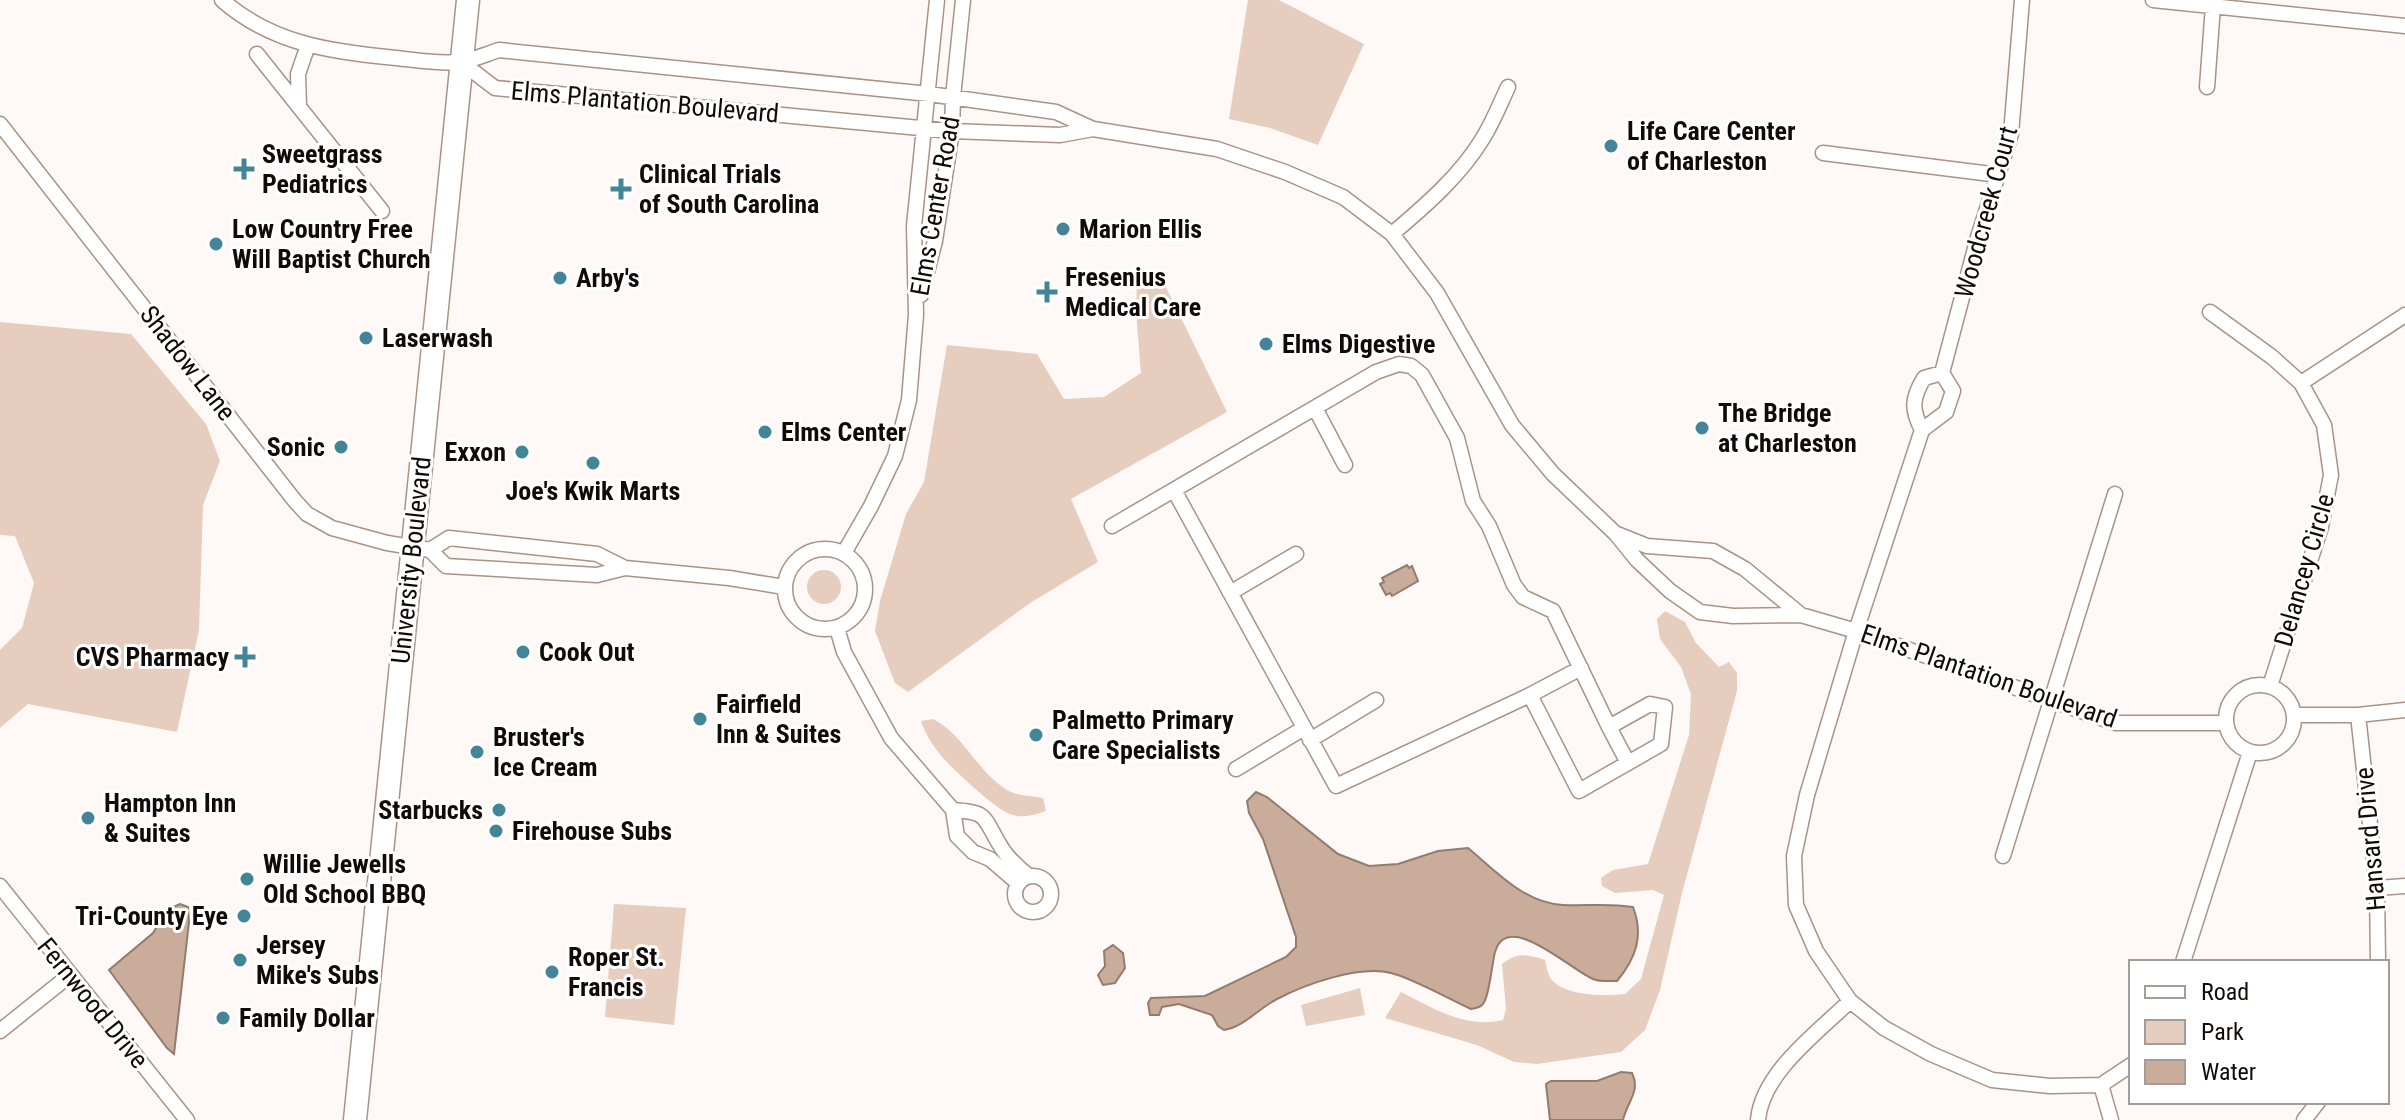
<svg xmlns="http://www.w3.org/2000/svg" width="2405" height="1120" viewBox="0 0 2405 1120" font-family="'Roboto Condensed',sans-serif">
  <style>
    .green { fill: #e6cdbe }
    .water { fill: #caac9a; stroke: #937b6e; stroke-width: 2 }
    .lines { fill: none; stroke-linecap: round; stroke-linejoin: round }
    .minor-casing { stroke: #aa9385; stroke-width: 17 }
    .primary-casing { stroke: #aa9385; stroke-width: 25 }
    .minor { stroke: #fff; stroke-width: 14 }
    .primary { stroke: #fff; stroke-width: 22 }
    .poi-dot { fill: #448497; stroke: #fff; stroke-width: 3 }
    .labels { text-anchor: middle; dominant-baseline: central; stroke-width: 6; stroke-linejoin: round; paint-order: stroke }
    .street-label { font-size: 26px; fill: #120a06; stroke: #fff }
    .poi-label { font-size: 26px; font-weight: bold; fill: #120a06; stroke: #fff; text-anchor: start }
  </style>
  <rect width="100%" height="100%" fill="#fef9f6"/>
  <path class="green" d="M1248,0H1279L1364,44L1318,145L1270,128L1229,119Z
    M1137,281L1164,283L1227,412L1071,499L1098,562L1030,603L908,692L895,683L875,631L880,601L906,514L924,482L947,345L1037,354L1064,399L1104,397L1141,373L1136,311Z
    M0,322L131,334L206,424L220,461L203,505L199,630L177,732L28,704L0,728V650L22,628L34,583L15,536L0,535Z
    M807 587a17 17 0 1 1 34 0a17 17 0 1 1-34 0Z
    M1665,611L1685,622L1696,643L1719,667L1729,662L1737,673V691L1682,893L1660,990L1645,1030L1621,1052L1537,1064L1514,1062L1477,1045L1385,1018L1401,992C1433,1008 1465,1029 1503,1020L1506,1009L1502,964C1517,952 1527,954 1545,960C1546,965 1548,975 1551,979C1566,997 1606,996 1625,994L1641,979L1664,895L1653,890L1615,893L1602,886L1601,878L1613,870L1648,864L1689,735L1691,694L1681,667L1660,639L1657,619Z
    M933,719C965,735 978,775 1011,792C1020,796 1033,796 1043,798L1046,811C1034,815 1022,819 1010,814C996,810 948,765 939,753C931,743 925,733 921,721Z
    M614,904L686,908L674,1025L605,1017Z
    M1360,988L1365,1015L1306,1026L1301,1005Z"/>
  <path class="water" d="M1407,565L1409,568L1412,566L1418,581L1392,596L1390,593L1386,595L1380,584L1384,582L1382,578Z
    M1256,792L1267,797L1338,854L1369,866L1398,864L1438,851L1468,848C1496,871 1524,903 1563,905C1587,906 1609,903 1633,907C1644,936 1636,958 1617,981C1609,981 1600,982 1593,979C1571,970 1507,909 1495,952C1492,963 1489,1000 1482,1005C1479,1008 1475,1008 1471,1009C1449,999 1412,978 1391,973C1359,965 1306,984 1277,999C1259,1008 1244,1027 1224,1030L1218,1026L1212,1015L1179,1004L1162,1007L1159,1015H1150L1148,1003L1151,998L1205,996L1286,957L1296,947V937L1263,839L1249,813L1247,801Z
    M180,904L188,907L189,922L174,1054L167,1048L109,970L153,933L168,909Z
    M1113,945L1123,953L1125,968L1115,983L1103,985L1098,975L1105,966L1104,951Z
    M1621,1072L1632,1073C1641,1091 1627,1102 1623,1120H1550L1546,1084L1551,1081H1597Z"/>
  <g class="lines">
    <defs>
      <path id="minor" d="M222,0C272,44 332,52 396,58C416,60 437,64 458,62C472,61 486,54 499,50L929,94L1056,112L1093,129L1217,149L1285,172L1343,197L1392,234L1437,293L1512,425L1553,474L1616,534L1637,560L1670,591L1700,612L1733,616L1801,615L1856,631L2115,723H2226
        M2153,0L2405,26
        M257,54L382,211
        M461,62L495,88L952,131L1060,135L1093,129
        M2207,87L2213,6
        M299,107L298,74L308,45
        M0,124L295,501L307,514L332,528L387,543L430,550L446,566L597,575L625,568L729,578L784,587
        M1823,153L1999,175
        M1392,234C1425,206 1461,175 1483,138C1493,122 1500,104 1508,87
        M921,295L935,241L952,131L953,97L963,0
        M2210,312L2272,357L2301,383L2324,425L2331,475L2321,527L2270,686
        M2301,383L2405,315
        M1315,408L1345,465
        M1922,430L1856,631L1807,795L1794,856L1796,905L1816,951L1850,1001L1884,1028L1931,1054L1992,1080L2050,1086L2101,1085L2131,1065
        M1922,430L1946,412L1953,391L1942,373L1978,237L2011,134L2022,0
        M1922,430C1911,409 1912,398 1924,378L1942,373
        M1112,526L1376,372L1399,364L1411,366L1422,375L1457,438L1473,501L1489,526L1514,585L1523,597L1553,611L1609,727L1650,704L1665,707L1661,744L1579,791L1530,695L1336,786L1174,490
        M1617,534L1647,546L1713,551L1745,569L1801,615
        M785 589a40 40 0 1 1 80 0a40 40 0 1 1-80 0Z
        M430,550L449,538L597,554L625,568
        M844,553L871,506L895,456L909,400L916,315L914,226L937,0
        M1230,593L1296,554
        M837,628L844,652L891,738L953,810L957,836L973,852L990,859L1018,883
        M2226 719a34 34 0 1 1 68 0a34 34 0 1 1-68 0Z
        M1530,695L1581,668
        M2294,715H2358L2405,710
        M2358,715L2377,888L2378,962
        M1609,727L1628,763
        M1310,740L1376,700
        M1236,769L1304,728
        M953,810C987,812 983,816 998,842C1005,855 1017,867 1029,876
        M2003,856L2115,494
        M1015 894a18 18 0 1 1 36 0a18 18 0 1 1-36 0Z
        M0,886L187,1120
        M2377,888L2405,886
        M2183,962L2250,752
        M0,1031L70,975
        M2101,1085L2111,1120
        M1758,1120C1762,1073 1817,1033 1850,1001
        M2304,1120L2318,1102"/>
      <path id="primary" d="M355,1120L468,0"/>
    </defs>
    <use href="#minor" class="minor-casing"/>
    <use href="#primary" class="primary-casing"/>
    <use href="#minor" class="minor"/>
    <use href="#primary" class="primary"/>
  </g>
  <g class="poi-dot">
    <circle cx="1611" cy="146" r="8"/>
    <path d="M240 157h8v8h8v8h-8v8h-8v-8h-8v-8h8z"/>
    <path d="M617 177h8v8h8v8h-8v8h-8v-8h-8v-8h8z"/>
    <circle cx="1063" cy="229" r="8"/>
    <circle cx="216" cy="244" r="8"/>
    <circle cx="560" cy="278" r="8"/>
    <path d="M1043 280h8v8h8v8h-8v8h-8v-8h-8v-8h8z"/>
    <circle cx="366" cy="338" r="8"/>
    <circle cx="1266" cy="344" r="8"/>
    <circle cx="1702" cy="428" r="8"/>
    <circle cx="765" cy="432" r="8"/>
    <circle cx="341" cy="447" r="8"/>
    <circle cx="522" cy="452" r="8"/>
    <circle cx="593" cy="463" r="8"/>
    <circle cx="523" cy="652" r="8"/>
    <path d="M241 645h8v8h8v8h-8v8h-8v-8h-8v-8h8z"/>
    <circle cx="700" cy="719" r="8"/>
    <circle cx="1036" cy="735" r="8"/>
    <circle cx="477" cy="752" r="8"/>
    <circle cx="499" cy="810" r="8"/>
    <circle cx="88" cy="818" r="8"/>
    <circle cx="496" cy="831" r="8"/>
    <circle cx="247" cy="879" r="8"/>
    <circle cx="244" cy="916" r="8"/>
    <circle cx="240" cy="960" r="8"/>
    <circle cx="552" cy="972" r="8"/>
    <circle cx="223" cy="1018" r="8"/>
  </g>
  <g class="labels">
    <g class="street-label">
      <text transform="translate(645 102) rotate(5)">Elms Plantation Boulevard</text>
      <text transform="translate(935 206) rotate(-80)">Elms Center Road</text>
      <text transform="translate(1986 212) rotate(-75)">Woodcreek Court</text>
      <text transform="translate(188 363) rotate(52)">Shadow Lane</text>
      <text transform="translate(411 560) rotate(-84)">University Boulevard</text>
      <text transform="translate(2304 570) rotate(-74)">Delancey Circle</text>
      <text transform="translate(1989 676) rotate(19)">Elms Plantation Boulevard</text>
      <text transform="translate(2370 839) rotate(-95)">Hansard Drive</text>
      <text transform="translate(93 1003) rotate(51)">Fernwood Drive</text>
    </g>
    <g class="poi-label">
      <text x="1627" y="131">Life Care Center<tspan x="1627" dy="30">of Charleston</tspan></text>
      <text x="262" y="154">Sweetgrass<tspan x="262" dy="30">Pediatrics</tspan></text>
      <text x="639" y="174">Clinical Trials<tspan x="639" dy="30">of South Carolina</tspan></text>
      <text x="232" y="229">Low Country Free<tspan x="232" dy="30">Will Baptist Church</tspan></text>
      <text x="1079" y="229">Marion Ellis</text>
      <text x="1065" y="277">Fresenius<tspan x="1065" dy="30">Medical Care</tspan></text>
      <text x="576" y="278">Arby's</text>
      <text x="382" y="338">Laserwash</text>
      <text x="1282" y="344">Elms Digestive</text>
      <text x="1718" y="413">The Bridge<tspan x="1718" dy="30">at Charleston</tspan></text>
      <text x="781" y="432">Elms Center</text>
      <text x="325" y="447" text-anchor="end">Sonic</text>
      <text x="506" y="452" text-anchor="end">Exxon</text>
      <text x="593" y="491" text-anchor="middle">Joe's Kwik Marts</text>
      <text x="539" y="652">Cook Out</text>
      <text x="229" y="657" text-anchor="end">CVS Pharmacy</text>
      <text x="716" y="704">Fairfield<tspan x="716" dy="30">Inn &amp; Suites</tspan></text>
      <text x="1052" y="720">Palmetto Primary<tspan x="1052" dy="30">Care Specialists</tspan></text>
      <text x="493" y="737">Bruster's<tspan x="493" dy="30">Ice Cream</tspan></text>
      <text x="104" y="803">Hampton Inn<tspan x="104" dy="30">&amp; Suites</tspan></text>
      <text x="483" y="810" text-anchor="end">Starbucks</text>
      <text x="512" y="831">Firehouse Subs</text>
      <text x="263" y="864">Willie Jewells<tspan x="263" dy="30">Old School BBQ</tspan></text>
      <text x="228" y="916" text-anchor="end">Tri-County Eye</text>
      <text x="256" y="945">Jersey<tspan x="256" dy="30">Mike's Subs</tspan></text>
      <text x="568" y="957">Roper St.<tspan x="568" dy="30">Francis</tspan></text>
      <text x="239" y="1018">Family Dollar</text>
    </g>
  </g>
  <rect x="2129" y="960" width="260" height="144" fill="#ffffff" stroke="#a09d9b" stroke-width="2"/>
  <rect x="2145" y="986" width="40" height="12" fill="#ffffff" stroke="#a09d9b" stroke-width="2"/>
  <text x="2201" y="1000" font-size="24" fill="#120a06">Road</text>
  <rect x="2145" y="1020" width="40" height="24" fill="#e6cdbe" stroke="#a09d9b" stroke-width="2"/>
  <text x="2201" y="1040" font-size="24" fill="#120a06">Park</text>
  <rect x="2145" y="1060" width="40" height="24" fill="#caac9a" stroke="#a09d9b" stroke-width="2"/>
  <text x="2201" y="1080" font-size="24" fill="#120a06">Water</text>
</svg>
